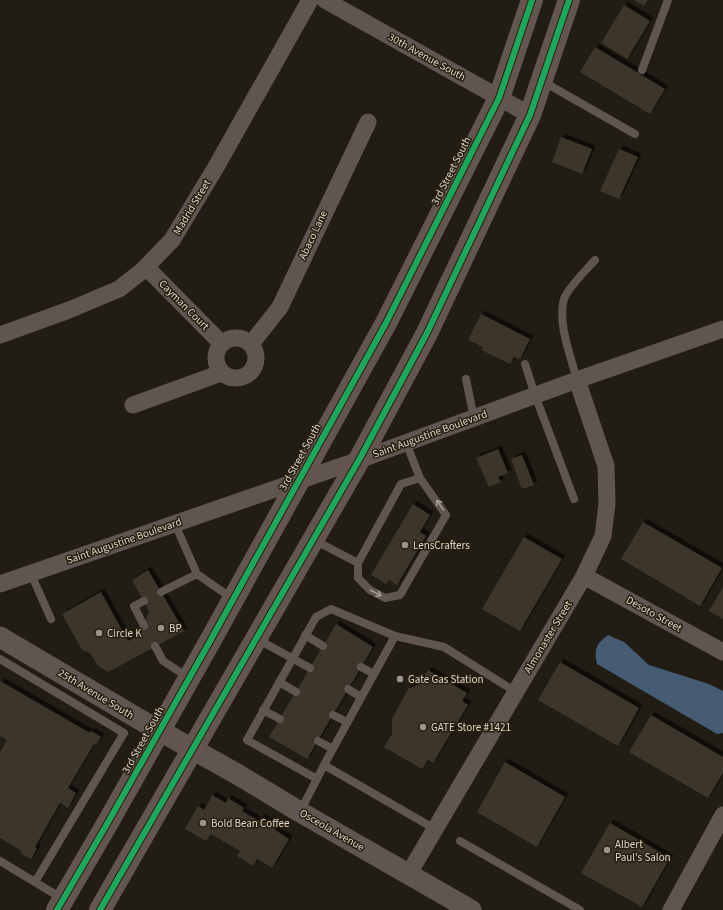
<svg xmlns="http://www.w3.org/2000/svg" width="723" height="910" viewBox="0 0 723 910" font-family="'Source Sans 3',sans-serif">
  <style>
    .water { fill: #465b74 }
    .building { fill: #3b352b; filter: url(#shadow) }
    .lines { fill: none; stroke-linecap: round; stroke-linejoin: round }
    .service { stroke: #615551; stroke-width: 8 }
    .minor { stroke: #615551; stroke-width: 17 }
    .tertiary { stroke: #615551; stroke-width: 21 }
    .primary { stroke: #635650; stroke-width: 22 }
    .cycleway-casing { stroke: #281e0e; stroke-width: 8 }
    .cycleway { stroke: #20a55d; stroke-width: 6 }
    .oneway { stroke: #a59c95 }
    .poi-dot { fill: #9b958c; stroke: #281e0e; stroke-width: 1.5 }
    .labels { text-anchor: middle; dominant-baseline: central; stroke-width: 3; stroke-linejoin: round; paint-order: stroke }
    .street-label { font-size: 11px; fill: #dcd6cc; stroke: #281e0e }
    .poi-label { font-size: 11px; fill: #dcd6cc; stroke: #281e0e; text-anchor: start }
  </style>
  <defs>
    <filter id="shadow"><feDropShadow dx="3.5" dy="-3.5" stdDeviation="0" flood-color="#0009"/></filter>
  </defs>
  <rect width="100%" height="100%" fill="#221d14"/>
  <path class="water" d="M608,635L624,642L649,665L709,684L723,691V733L717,734L597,664C594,649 596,644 608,635Z"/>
  <path class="building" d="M634,0H648L644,6Z
    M624,5L650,21L627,59L601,43Z
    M595,47L665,89L650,114L580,72Z
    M561,137L592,149L582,174L552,162Z
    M619,149L638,157L619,199L600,191Z
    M481,314L530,339L520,359L514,357L510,364L481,350L483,347L468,340Z
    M498,449L508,473L498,477L501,482L489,487L476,458Z
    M522,455L534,485L522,489L511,459Z
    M413,504L430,515L420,532L426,536L397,585L389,580L386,584L371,575Z
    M643,522L722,568L700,606L621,559Z
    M524,537L562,559L520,631L482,609Z
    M148,570L184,631L108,672L98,666L90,653L82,650L62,614L101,592L128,641L141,634L149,611L132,580Z
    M723,587V619L709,611Z
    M336,624L373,647L307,759L269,737Z
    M560,662L639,708L618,746L538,700Z
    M428,670L467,693L462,701L468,705L433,763L428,760L422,769L384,747L392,734V719L408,689L420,684Z
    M0,681L90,733L91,731L101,737L96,745L94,744L68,788L76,793L68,808L60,803L35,847L37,849L31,859L20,853L22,851L0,838V752L7,740L0,736Z
    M651,715L723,757V773L708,798L629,752Z
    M505,762L565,797L537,847L477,812Z
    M212,795L226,803L228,798L244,808L242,811L259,821L261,817L277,827L275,830L289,839L272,868L257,859L253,866L237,856L240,851L211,834L206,841L185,829L198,806L204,810Z
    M610,823L670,858L642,907L581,873Z"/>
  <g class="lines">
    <path class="service" d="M642,70L668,0
      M542,81L635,134
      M525,364L535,395L574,499
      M466,379L474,418
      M577,380C571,357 557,322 564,299C567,289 587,269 595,260
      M175,524L197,574L233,599
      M314,540L358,563L401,484L420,478L406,443
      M358,563V578L370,590L385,598L400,595L446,515L420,478
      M31,574L51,619
      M161,592L197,574
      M144,601L134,606L144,626
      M305,635L323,646
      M257,639L310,668
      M155,646L163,661L189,678
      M0,659L124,733L35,882
      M361,667L374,674
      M279,682L296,692
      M348,689L361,697
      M263,710L280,719
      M333,715L347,722
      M318,741L333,749
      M324,765L435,829
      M317,779L247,740L316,617L331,609L395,636L444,647L516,692
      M300,812L324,765L395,636
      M460,841L580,910
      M0,861L63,899"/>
    <path class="minor" d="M325,0L530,115
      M146,267L222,344
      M0,335L69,310L119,289L142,271L172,240L216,167L310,0
      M216 358a20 20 0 1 1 40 0a20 20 0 1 1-40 0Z
      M251,344L280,307L368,122
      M133,405L221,373
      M584,576L723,652
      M0,584L359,460L577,380L723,329
      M408,875L584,576L603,536L607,504L606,466L577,380
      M671,910L723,815"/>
    <path class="tertiary" d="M0,637L144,722L237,774L300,812L471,910"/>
    <path class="primary" d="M57,910L107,824L209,643L386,323L499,98L532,0
      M100,910L359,460L427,333L530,115L569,0"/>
    <defs>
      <path id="cycleway" d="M57,910L107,824L209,643L386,323L499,98L532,0
        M100,910L359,460L427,333L530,115L569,0"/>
    </defs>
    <use href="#cycleway" class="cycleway-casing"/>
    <use href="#cycleway" class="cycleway"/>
  </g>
  <defs><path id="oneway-shaft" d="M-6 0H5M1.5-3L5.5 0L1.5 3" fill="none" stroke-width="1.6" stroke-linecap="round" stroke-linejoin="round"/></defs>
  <g class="oneway">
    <use href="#oneway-shaft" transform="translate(440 505) rotate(-125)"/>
    <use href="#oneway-shaft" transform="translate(376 593) rotate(28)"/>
  </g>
  <g class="poi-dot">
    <circle cx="405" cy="545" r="4"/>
    <circle cx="161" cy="628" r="4"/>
    <circle cx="99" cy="633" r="4"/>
    <circle cx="400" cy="679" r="4"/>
    <circle cx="423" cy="727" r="4"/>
    <circle cx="203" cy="823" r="4"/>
    <circle cx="607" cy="850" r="4"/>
  </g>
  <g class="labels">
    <g class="street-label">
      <text transform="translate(427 57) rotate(29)">30th Avenue South</text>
      <text transform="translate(451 171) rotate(-63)">3rd Street South</text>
      <text transform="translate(192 207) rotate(-59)">Madrid Street</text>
      <text transform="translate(313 235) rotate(-65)">Abaco Lane</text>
      <text transform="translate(184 305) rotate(45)">Cayman Court</text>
      <text transform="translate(430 434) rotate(-20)">Saint Augustine Boulevard</text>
      <text transform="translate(300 457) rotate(-61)">3rd Street South</text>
      <text transform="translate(124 541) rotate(-19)">Saint Augustine Boulevard</text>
      <text transform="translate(654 614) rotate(29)">Desoto Street</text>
      <text transform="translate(548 637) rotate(-59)">Almonaster Street</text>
      <text transform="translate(96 694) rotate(31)">25th Avenue South</text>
      <text transform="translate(143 740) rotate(-61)">3rd Street South</text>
      <text transform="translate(332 830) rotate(30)">Osceola Avenue</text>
    </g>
    <g class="poi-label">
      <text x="413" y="545">LensCrafters</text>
      <text x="169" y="628">BP</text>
      <text x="107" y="633">Circle K</text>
      <text x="408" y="679">Gate Gas Station</text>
      <text x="431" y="727">GATE Store #1421</text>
      <text x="211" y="823">Bold Bean Coffee</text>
      <text x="615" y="844">Albert<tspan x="615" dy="13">Paul's Salon</tspan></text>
    </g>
  </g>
</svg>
